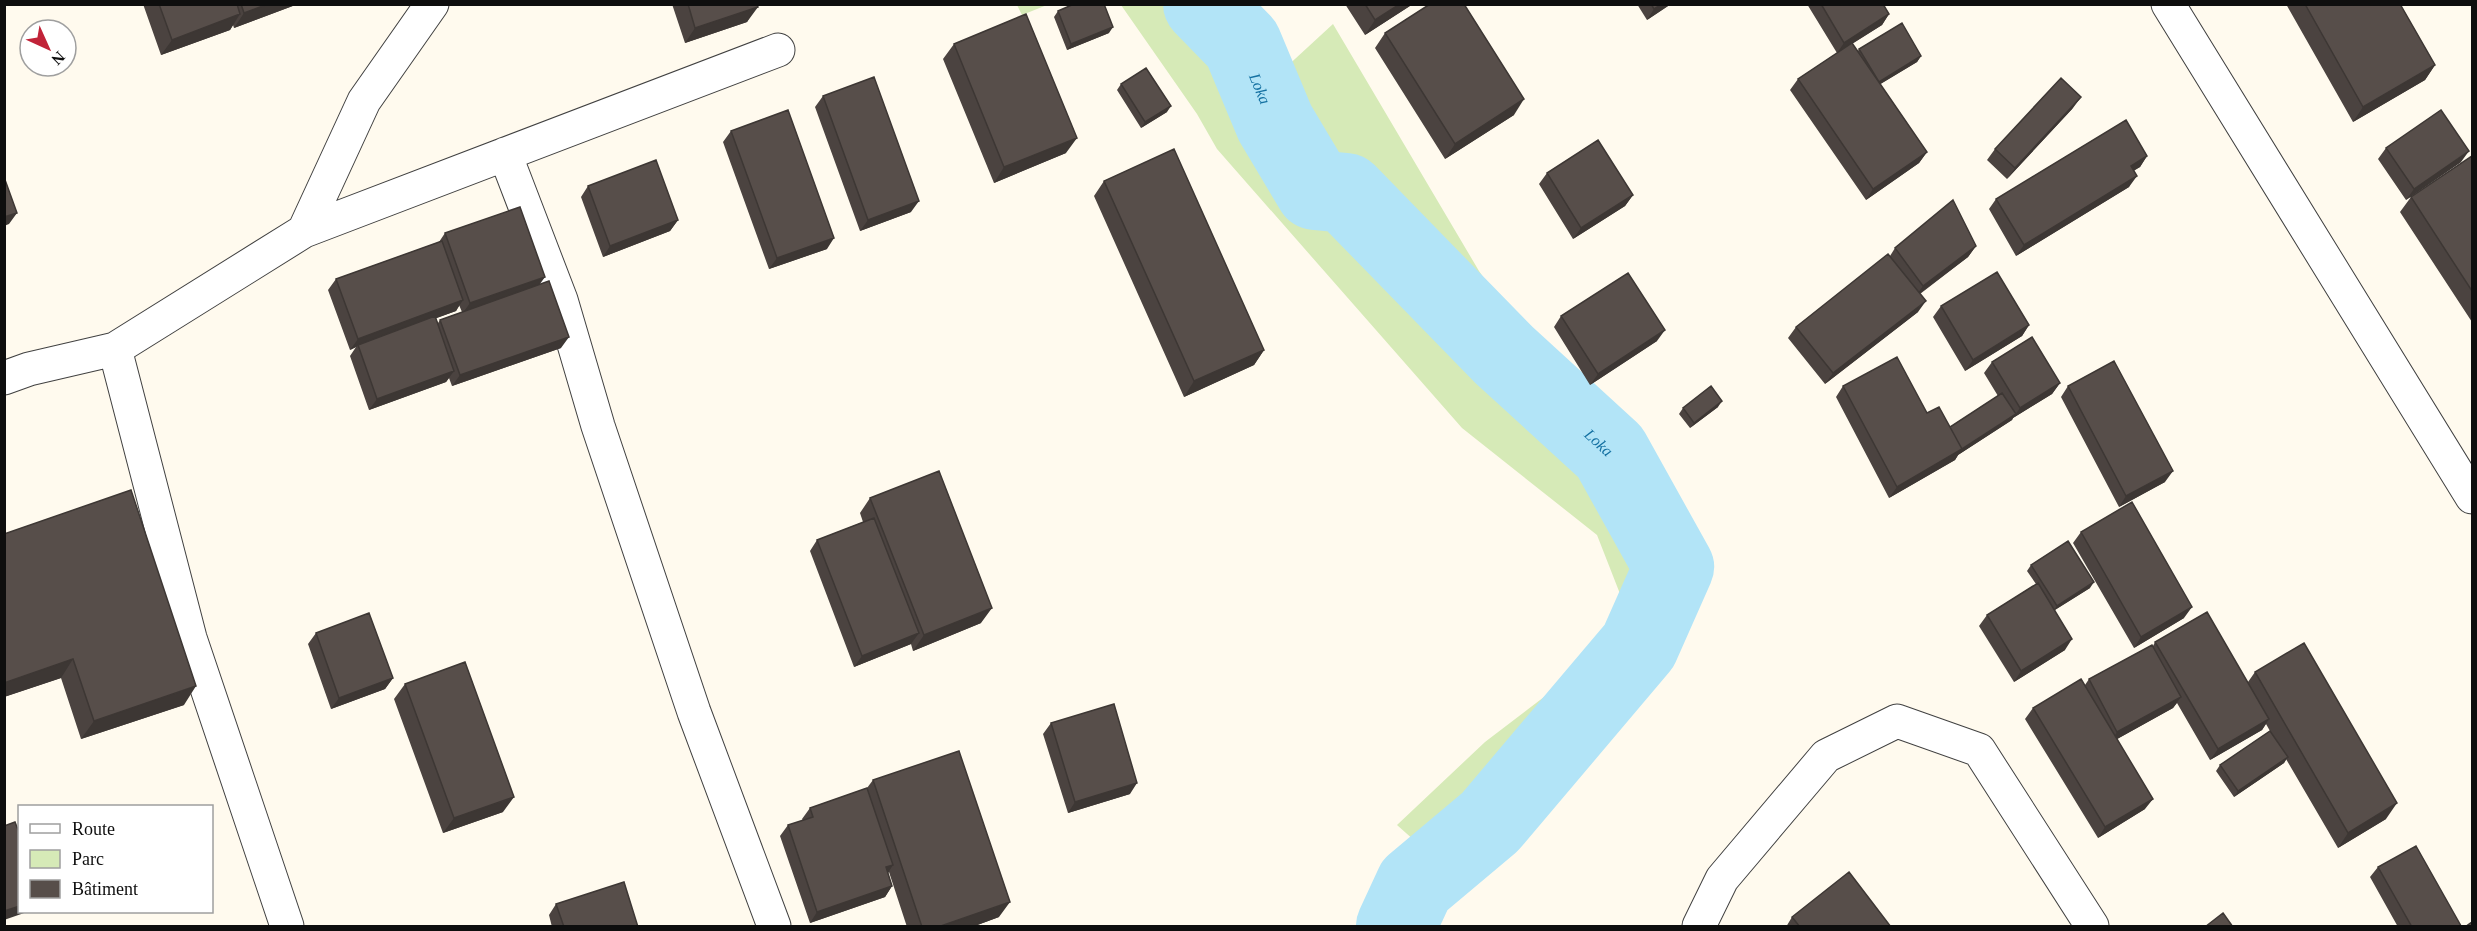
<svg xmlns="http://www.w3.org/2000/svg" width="2477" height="931" viewBox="0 0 2477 931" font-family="'Times New Roman',serif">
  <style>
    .green { fill: #d6eab7 }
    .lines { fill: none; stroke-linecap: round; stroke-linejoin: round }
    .river { stroke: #b2e4f7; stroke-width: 80 }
    .minor-casing { stroke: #414141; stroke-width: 35 }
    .minor { stroke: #fff; stroke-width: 33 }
    .wall { fill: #4b4340; fill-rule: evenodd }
    .shaded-wall { fill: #3d3734 }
    .building { fill: #574e4a; stroke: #3d3734; stroke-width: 1.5 }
    .labels { text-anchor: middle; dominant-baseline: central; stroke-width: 6; stroke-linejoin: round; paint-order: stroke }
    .water-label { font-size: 16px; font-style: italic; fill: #1471a2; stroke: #fff }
  </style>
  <rect width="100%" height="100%" fill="#fffaee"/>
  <path class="green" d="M1017,5H1047L1022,15Z
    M1121,5H1220L1283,70L1333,24L1479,271L1575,413L1645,476L1696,546L1659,636L1543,790L1461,882L1397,825L1485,742L1608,648L1624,604L1597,535L1462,428L1217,149L1197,114Z"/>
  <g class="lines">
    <path class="river" id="s1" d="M1203,4L1242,44L1275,123L1315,190L1346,193L1504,355L1610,452L1674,567L1639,646L1490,822L1415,885L1396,926"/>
    <defs>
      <path id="minor" d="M2168,4L2472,497
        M505,154L561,300L598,426L694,712L774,926
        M304,231L364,101L432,4
        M115,349L190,638L287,926
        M4,378L29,369L115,349L304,231L778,50
        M1699,926L1722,879L1826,756L1897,721L1979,750L2092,926"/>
    </defs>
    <use href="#minor" class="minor-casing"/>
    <use href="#minor" class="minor"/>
  </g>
  <path class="wall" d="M143,4H298L234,28L233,25L230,30L161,55Z
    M672,4H757L747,22L685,43Z
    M1345,4H1413L1365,35Z
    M1637,4H1671L1647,20Z
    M1807,4H1883L1889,14L1882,25L1852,44L1858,51L1859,49L1921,56L1917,62L1880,84L1927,152L1919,163L1866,200L1790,90L1798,79L1837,53Z
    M2286,4H2400L2435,65L2425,80L2353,122Z
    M1058,11L1109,33L1067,50L1054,17Z
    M1385,33L1514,115L1445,159L1375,48Z
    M954,44L1066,153L994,183L943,59Z
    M1121,84L1167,112L1141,128L1117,90Z
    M823,96L911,212L860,231L815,107Z
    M2073,108L2007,179L1987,160L1995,149Z
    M731,131L827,249L769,269L723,142Z
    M2386,148L2461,162L2406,200L2378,159Z
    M2147,156L2140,167L2134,170L2129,187L2016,256L1989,209L1996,199Z
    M2472,156V322L2400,212L2411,197Z
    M1547,173L1633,195L1625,206L1573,239L1539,184Z
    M1104,181L1264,350L1254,365L1184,397L1094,196Z
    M588,186L678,220L670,231L603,257L581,197Z
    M445,233L539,284L561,348L452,386L449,378L446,382L369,410L350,356L356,347L350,350L328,290L336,279L439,242ZM459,305L462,312L440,320L438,323L436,318L456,311Z
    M1976,246L1968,257L1920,294L1918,312L1825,384L1788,338L1796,327L1890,256L1895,248Z
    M1941,306L2029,325L2022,336L1965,371L1933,317Z
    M1561,316L1657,341L1590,385L1554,327Z
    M1992,362L2060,383L2052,394L2013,418L2012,420L1958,455L1955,460L1889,498L1836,397L1843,386L1927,413L1950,427L1998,396L1984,373Z
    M2068,386L2165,482L2119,507L2061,397Z
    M1718,407L1690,428L1679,414L1683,408Z
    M870,498L981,623L913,651L911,644L854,667L810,551L817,540L863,522L860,513Z
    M2081,532L2184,618L2134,648L2073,543Z
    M4,534L184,705L81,739L61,678L4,697Z
    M2031,565L2090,588L2055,610L2065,650L2014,682L1979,626L1987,615L2036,584L2027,571Z
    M316,633L393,678L385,689L331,709L308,644Z
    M2155,642L2248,682L2255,672L2386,819L2338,848L2286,759L2284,763L2234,797L2216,771L2220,765L2270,731L2266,724L2262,730L2210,760L2177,703L2173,708L2117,739L2145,809L2098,838L2025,719L2033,708L2085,685L2089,679L2153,646Z
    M405,684L503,812L443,833L394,699Z
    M1051,723L1130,794L1068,813L1043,734Z
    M873,780L999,917L972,927H907L889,872L888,873L892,886L885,897L810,923L780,836L788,825L803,821L802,819L810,808L867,788Z
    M2378,867L2460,927H2398L2370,877Z
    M556,904L638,927H552L549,915Z
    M1792,917L1891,927H1786Z"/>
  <path class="shaded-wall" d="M268,4H298L234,28L244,13Z
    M1400,4H1413L1365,35L1375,20Z
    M1662,4H1671L1647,20L1654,9Z
    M758,7L747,22L685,43L695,28Z
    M240,14L230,30L161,55L172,40Z
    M1889,14L1882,25L1837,53L1844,43Z
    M1113,27L1109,33L1067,50L1071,44Z
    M1921,56L1917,62L1874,88L1878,82Z
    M2435,65L2425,80L2353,122L2363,107Z
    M2081,97L2073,108L2007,179L2015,168Z
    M1524,99L1514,115L1445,159L1455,144Z
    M1171,106L1167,112L1141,128L1145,122Z
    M1077,138L1066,153L994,183L1004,167Z
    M2469,151L2461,162L2406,200L2414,189Z
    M1927,152L1919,163L1866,200L1873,189Z
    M2147,156L2140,167L2124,177L2131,166Z
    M2137,176L2129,187L2016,256L2024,245Z
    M1633,195L1625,206L1573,239L1581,228Z
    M919,201L911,212L860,231L868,220Z
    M17,213L9,224L4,226V217Z
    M678,220L670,231L603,257L610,246Z
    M834,238L827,249L769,269L777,258Z
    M1976,246L1968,257L1915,297L1923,286Z
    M545,277L537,288L462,314L470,303Z
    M463,300L456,311L358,347V345L356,347L350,350L358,339Z
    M1926,301L1918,312L1825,384L1833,373Z
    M2029,325L2022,336L1965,371L1973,360Z
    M1665,330L1657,341L1590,385L1598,374Z
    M569,337L561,348L452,386L460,375Z
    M1264,350L1254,365L1184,397L1194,381Z
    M454,371L446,382L369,410L377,399Z
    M2060,383L2052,394L2013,418L2012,420L1958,455L1962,449L2015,415L2020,408Z
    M1722,401L1718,407L1690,428L1694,423Z
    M1962,449L1955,460L1889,498L1897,487Z
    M2173,471L2165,482L2119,507L2126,496Z
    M2094,582L2090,588L2053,611L2057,606Z
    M2192,607L2184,618L2134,648L2141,637Z
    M992,608L981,623L913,651L924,635Z
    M919,633L911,644L854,667L862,656Z
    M2072,639L2065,650L2014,682L2021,671Z
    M73,659L61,678L4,697V683Z
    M393,678L385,689L331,709L339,698Z
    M196,686L184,705L81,739L94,721Z
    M2181,697L2173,708L2110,743L2117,732Z
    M2269,719L2262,730L2210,760L2218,749Z
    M2288,757L2284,763L2234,797L2238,791Z
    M1137,783L1130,794L1068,813L1075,802Z
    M514,797L503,812L443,833L454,818Z
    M2153,799L2145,809L2098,838L2105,827Z
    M2397,803L2386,819L2338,848L2348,833Z
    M893,865L886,876V867Z
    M892,886L885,897L810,923L817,912Z
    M1010,902L999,917L972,927H938Z
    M20,906V912H27L4,920V911Z"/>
  <path class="building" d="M159,4H237L240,14L172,40Z
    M241,4H268L244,13Z
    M688,4H757L758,7L695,28Z
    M1074,4H1104L1113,27L1071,44L1058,11Z
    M1365,4H1400L1375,20Z
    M1430,4H1464L1524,99L1455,144L1385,33Z
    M1651,4H1662L1654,9Z
    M1821,4H1883L1889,14L1844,43Z
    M2305,4H2400L2435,65L2363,107Z
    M1026,14L1077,138L1004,167L954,44Z
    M1902,23L1921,56L1879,82L1859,49Z
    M1852,43L1927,152L1873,189L1798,79Z
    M1146,68L1171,106L1145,122L1121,84Z
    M874,77L919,201L868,220L823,96Z
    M2061,78L2081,97L2015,168L1995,149Z
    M788,110L834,238L777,258L731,131Z
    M2441,110L2469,151L2414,189L2386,148Z
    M2126,120L2147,156L2131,166L2137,176L2024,245L1996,199Z
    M1598,140L1633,195L1581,228L1547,173Z
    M1174,149L1264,350L1194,381L1104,181Z
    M2472,156V291L2411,197Z
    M656,160L678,220L610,246L588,186Z
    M4,177L17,213L4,217Z
    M1953,200L1976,246L1923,286L1895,248Z
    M520,207L545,277L470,303L445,233Z
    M442,241L463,300L358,339L336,279Z
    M1888,254L1926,301L1833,373L1796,327Z
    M1997,272L2029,325L1973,360L1941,306Z
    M1628,273L1665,330L1598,374L1561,316Z
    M549,281L569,337L460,375L440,320Z
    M435,316L454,371L377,399L358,345Z
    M2032,337L2060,383L2020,408L1992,362Z
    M1897,357L1927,413L1939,407L1962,449L1897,487L1843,386Z
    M2114,361L2173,471L2126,496L2068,386Z
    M1711,386L1722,401L1694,423L1683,408Z
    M2002,393L2016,414L1962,449L1950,427Z
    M939,471L992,608L924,635L870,498Z
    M131,490L196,686L94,721L73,659L4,683V534Z
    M2132,502L2192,607L2141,637L2081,532Z
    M874,518L919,633L862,656L817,540Z
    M2068,541L2094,582L2057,606L2031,565Z
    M2038,583L2072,639L2021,671L1987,615Z
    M2207,612L2269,719L2218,749L2155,642Z
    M369,613L393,678L339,698L316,633Z
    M2304,643L2397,803L2348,833L2255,672Z
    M2152,645L2181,697L2117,732L2089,679Z
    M465,662L514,797L454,818L405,684Z
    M2081,679L2153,799L2105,827L2033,708Z
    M1114,704L1137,783L1075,802L1051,723Z
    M2270,731L2288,757L2238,791L2220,765Z
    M959,751L1010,902L938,927H922L873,780Z
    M867,788L893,865L886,867L892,886L817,912L788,825L813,817L810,808Z
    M15,822L20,835V906L4,911V826Z
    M2416,846L2461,926L2459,927H2412L2378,867Z
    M1849,872L1891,927H1800L1792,917Z
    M624,882L638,927H564L556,904Z
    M2223,913L2233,927H2205Z
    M2472,922V927H2465Z"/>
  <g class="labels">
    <g class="water-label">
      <text stroke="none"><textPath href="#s1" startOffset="104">Loka</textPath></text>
      <text stroke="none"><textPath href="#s1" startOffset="606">Loka</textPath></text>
    </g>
  </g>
  <rect width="2477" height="931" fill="none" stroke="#0e0e0e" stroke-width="12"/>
  <rect x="18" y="805" width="195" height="108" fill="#ffffff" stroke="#9f9f9f" stroke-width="1.5"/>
  <rect x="30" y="824" width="30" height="9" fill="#ffffff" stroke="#9f9f9f" stroke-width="1.5"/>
  <text x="72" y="835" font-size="18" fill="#0e0e0e">Route</text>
  <rect x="30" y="850" width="30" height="18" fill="#d6eab7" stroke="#9f9f9f" stroke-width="1.5"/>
  <text x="72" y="865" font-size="18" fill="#0e0e0e">Parc</text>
  <rect x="30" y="880" width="30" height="18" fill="#574e4a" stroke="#9f9f9f" stroke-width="1.5"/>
  <text x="72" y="895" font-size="18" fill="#0e0e0e">Bâtiment</text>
  <g transform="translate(48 48) rotate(135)"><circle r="28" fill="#ffffff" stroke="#9f9f9f" stroke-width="1.5"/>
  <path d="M0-4.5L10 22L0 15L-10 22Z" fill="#c12338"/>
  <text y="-9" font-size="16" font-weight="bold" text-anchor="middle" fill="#0e0e0e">N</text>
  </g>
</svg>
